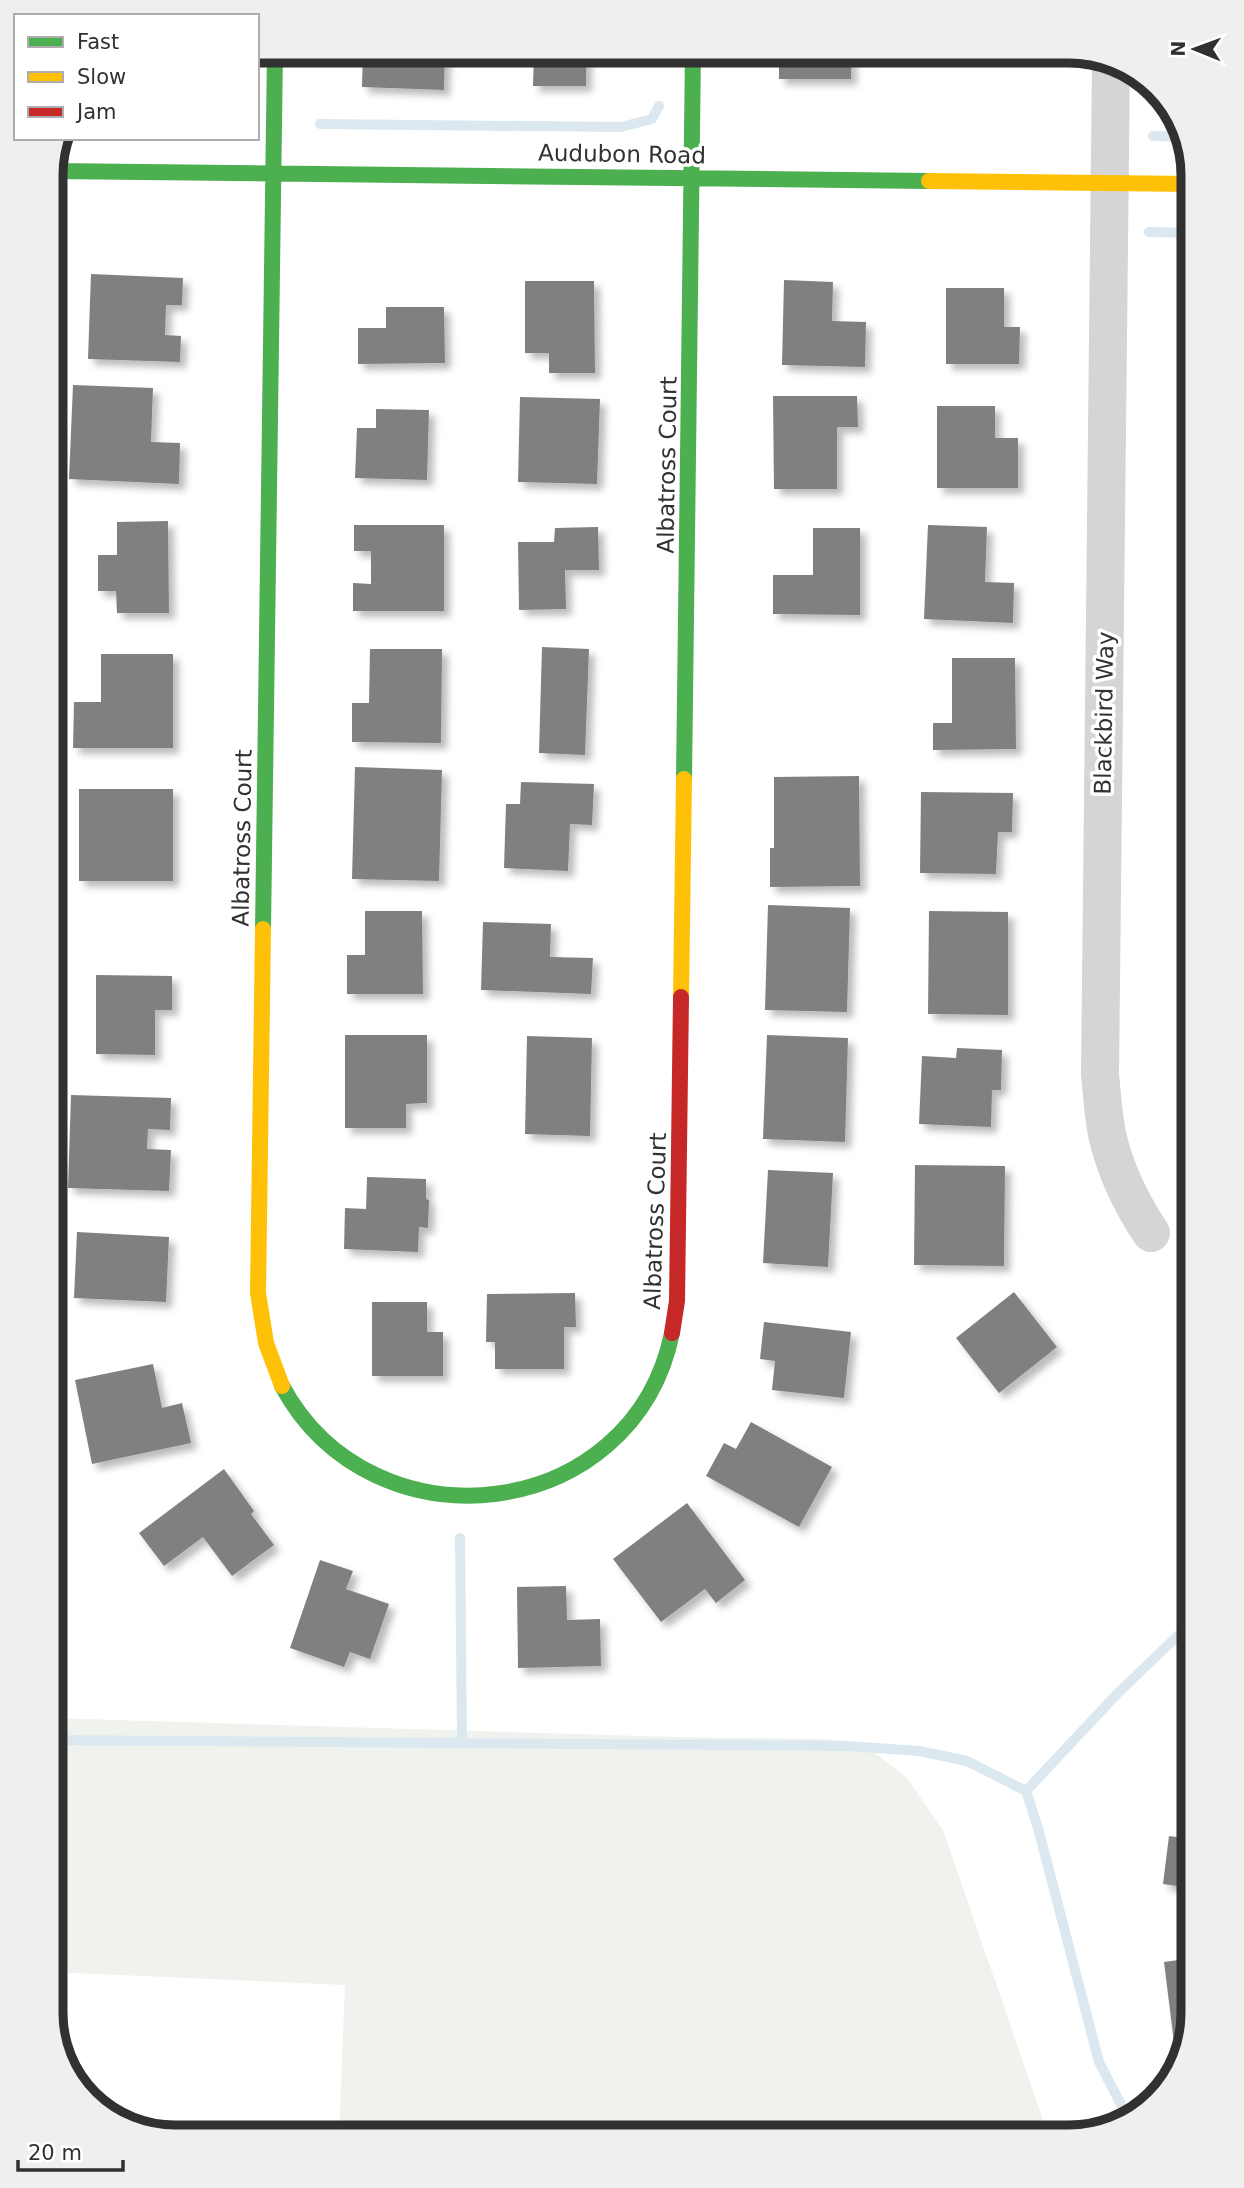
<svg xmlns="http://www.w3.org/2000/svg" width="1244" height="2188" viewBox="0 0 1244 2188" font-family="'DejaVu Sans',sans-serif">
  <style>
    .green { fill: #f0f3ed }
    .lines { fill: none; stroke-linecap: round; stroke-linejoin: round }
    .stream { stroke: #dce8ef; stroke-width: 10 }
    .building { fill: #808080; filter: url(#shadow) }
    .street { stroke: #d5d5d5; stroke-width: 38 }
    .fast { stroke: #4caf50; stroke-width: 16 }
    .slow { stroke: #ffc107; stroke-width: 16 }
    .jam { stroke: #c62828; stroke-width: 16 }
    .labels { text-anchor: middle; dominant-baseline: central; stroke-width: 7; stroke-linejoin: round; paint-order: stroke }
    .street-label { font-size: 23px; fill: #313131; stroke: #fff }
    .rim { fill: none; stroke: #313131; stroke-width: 9 }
  </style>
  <defs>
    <filter id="shadow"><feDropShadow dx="6" dy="6" stdDeviation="3.5" flood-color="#0004"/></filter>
  </defs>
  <rect width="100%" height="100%" fill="#fff"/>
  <path class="green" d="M51,1718L676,1737L828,1739L865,1745L906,1777L943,1830L1049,2137H339L345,1985L51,1972Z"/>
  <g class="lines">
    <path class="stream" d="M320,124L621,127L652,119L659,106
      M1153,136L1185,137
      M1149,232L1193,233
      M460,1538L462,1743
      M51,1740L847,1746L919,1751L967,1761L1026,1791L1038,1828L1099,2062L1129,2120
      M1026,1791L1117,1694L1193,1621"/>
  </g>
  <path class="building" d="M363,51H445L444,90L362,87Z
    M534,51H586V86H533Z
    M779,51H851V79H779Z
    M91,274L183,278L182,305H166L165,335L181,336L180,362L88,359Z
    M784,280L833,282L832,321L866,322L865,367L782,365Z
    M525,281H594L595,373H549V353H525Z
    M946,288H1004V327H1020L1019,364H946Z
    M386,307H444L445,363L358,364V328H386Z
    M73,385L153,388L151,442L180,443L179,484L69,479Z
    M773,396H857L858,427H837V489H774Z
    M520,397L600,399L597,484L518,482Z
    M937,406H995V438H1018V488H937Z
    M376,409L429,410L427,480L355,478L357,428H376Z
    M168,521L169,613H117L116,591H98V555H117V522Z
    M354,525H444V611H353V583L371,584V551H354Z
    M928,525L987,527L985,582L1014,583L1013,623L924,619Z
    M598,527L599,570H565L566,609L519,610L518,542H554L555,528Z
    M813,528H860V615L773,614V575H813Z
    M1191,585H1193V626L1191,625Z
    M542,647L589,649L585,755L539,753Z
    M370,649H442L441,743L352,742V703H369Z
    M101,654H173V748H73L74,702H101Z
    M952,658H1015L1016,749L933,750V723H952Z
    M355,767L442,770L439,881L352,879Z
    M859,776L860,886L770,887V848H774V777Z
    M521,782L594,784L592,825L570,824L568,871L504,868L506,804H520Z
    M79,789H173V881H79Z
    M921,792L1013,793L1012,832H998L996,874L920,873Z
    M1187,845H1193V881H1187Z
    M768,905L850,908L847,1012L765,1010Z
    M365,911H422L423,994H347V955H365Z
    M929,911L1008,912V1015L928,1014Z
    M483,922L551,924L550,957L593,958L591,994L481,990Z
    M1190,922H1193V1006H1188Z
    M96,975L172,976V1010H155V1055L96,1054Z
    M345,1035H427V1103L406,1104V1128H345Z
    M767,1035L848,1038L845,1142L763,1139Z
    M527,1036L592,1038L590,1136L525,1134Z
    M957,1048L1002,1050L1001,1090H992L991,1127L919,1124L922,1056L956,1058Z
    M71,1095L171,1098L170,1130L148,1129L147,1149L171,1150L169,1191L68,1188Z
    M915,1165L1005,1166L1004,1266L914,1265Z
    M768,1170L833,1173L828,1267L763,1263Z
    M367,1177L426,1179V1199L429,1200L428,1228L419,1227L418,1252L344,1249L345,1208L366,1209Z
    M77,1232L169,1237L166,1302L74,1298Z
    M1014,1292L1057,1347L999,1393L956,1338Z
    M575,1293L576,1327H564V1369H495V1342H486L487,1294Z
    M372,1302H427V1332H443V1376H372Z
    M764,1322L851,1332L844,1398L772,1390L775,1361L760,1359Z
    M153,1364L162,1408L182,1403L191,1443L92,1464L75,1380Z
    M751,1422L832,1467L799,1527L706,1476L724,1443L736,1449Z
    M224,1469L254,1511L251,1514L274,1545L232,1576L203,1537L164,1566L139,1533Z
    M687,1503L745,1580L716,1603L705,1589L661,1622L613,1559Z
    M320,1560L353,1571L346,1589L389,1604L370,1659L350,1652L344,1667L290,1648Z
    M566,1586L567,1620L600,1619L601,1666L518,1668L517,1587Z
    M1169,1836L1193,1839V1888L1163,1884Z
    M1192,1901H1193V1926L1188,1925Z
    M1193,1958V2014L1180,2058L1176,2059L1164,1962Z"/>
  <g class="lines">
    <path class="street" d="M1111,62L1100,1074C1102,1094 1103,1114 1107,1134C1115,1170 1131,1203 1151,1233"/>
    <path class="fast" d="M51,171L929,181
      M684,779L693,51
      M263,929L275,51
      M282,1386C373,1554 633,1523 672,1333"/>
    <path class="slow" d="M929,181L1193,184
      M263,929L258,1293L266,1343L282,1386
      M681,997L684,779"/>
    <path class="jam" d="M672,1333L677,1301L681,997"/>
  </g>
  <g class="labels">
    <g class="street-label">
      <text transform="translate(622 154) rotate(1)">Audubon Road</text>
      <text transform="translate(667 465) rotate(-89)">Albatross Court</text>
      <text transform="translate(1104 713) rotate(-89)">Blackbird Way</text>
      <text transform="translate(242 838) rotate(-89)">Albatross Court</text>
      <text transform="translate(655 1221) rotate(-88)">Albatross Court</text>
    </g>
  </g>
  <path d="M0 0H1244V2188H0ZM175 63H1069A112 112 0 0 1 1181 175V2013A112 112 0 0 1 1069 2125H175A112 112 0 0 1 63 2013V175A112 112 0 0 1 175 63Z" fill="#efefef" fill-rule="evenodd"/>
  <path class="rim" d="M175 63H1069A112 112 0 0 1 1181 175V2013A112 112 0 0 1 1069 2125H175A112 112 0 0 1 63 2013V175A112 112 0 0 1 175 63Z"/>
  <rect x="14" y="14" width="245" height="126" fill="#ffffff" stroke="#adadad" stroke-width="2"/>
  <rect x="28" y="37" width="35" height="10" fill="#4caf50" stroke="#adadad" stroke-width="2"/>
  <text x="77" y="49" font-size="21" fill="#313131">Fast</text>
  <rect x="28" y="72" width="35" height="10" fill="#ffc107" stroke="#adadad" stroke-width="2"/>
  <text x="77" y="84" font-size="21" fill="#313131">Slow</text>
  <rect x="28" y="107" width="35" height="10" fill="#c62828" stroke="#adadad" stroke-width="2"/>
  <text x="77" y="119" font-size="21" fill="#313131">Jam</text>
  <g transform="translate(1195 49) rotate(271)" stroke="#ffffff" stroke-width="5" paint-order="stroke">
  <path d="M0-5L12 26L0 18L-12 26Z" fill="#313131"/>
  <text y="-10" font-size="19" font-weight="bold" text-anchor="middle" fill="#313131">N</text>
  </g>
  <path d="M18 2160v10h105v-10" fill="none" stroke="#313131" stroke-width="3.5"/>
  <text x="28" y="2160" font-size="21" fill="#313131" stroke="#ffffff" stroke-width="5" paint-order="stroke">20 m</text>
</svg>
